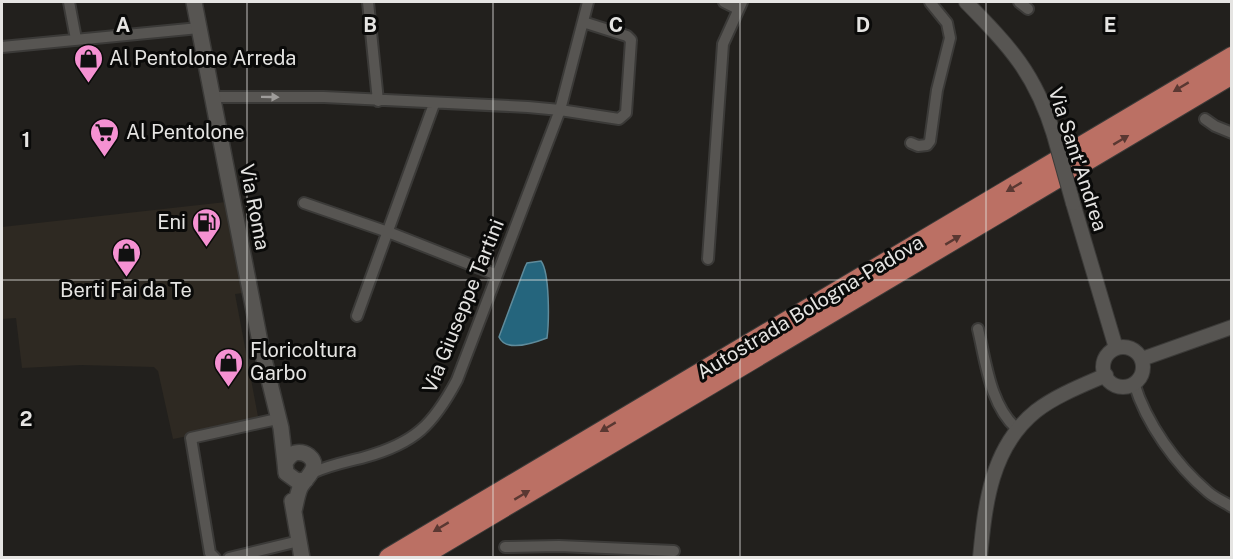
<svg xmlns="http://www.w3.org/2000/svg" width="1233" height="559" viewBox="0 0 1233 559" font-family="'Public Sans',sans-serif">
  <style>
    .built { fill: #2e2922 }
    .water { fill: #25657d; stroke: #5f8b9b; stroke-width: 1.5 }
    .lines { fill: none; stroke-linecap: round; stroke-linejoin: round }
    .minor-casing { stroke: #3b3a38; stroke-width: 14 }
    .tertiary-casing { stroke: #3b3a38; stroke-width: 16 }
    .secondary-casing { stroke: #3b3a38; stroke-width: 18 }
    .motorway-casing { stroke: #3b3a38; stroke-width: 22 }
    .minor { stroke: #575552; stroke-width: 10 }
    .tertiary { stroke: #575552; stroke-width: 14 }
    .secondary { stroke: #575552; stroke-width: 15 }
    .motorway { stroke: #bb7064; stroke-width: 20 }
    .tertiary-bridge-casing { stroke: #3b3a38; stroke-width: 16; stroke-linecap: butt }
    .tertiary-bridge { stroke: #575552; stroke-width: 14 }
    .oneway { fill: #5a3832 }
    .oneway2 { fill: #9e9c9a }
    .grid { fill: none; stroke: #e5e4e2; stroke-width: 1.5; stroke-opacity: 0.55 }
    .labels { text-anchor: middle; dominant-baseline: central; stroke-width: 6; stroke-linejoin: round; paint-order: stroke }
    .poi-label { font-size: 20px; fill: #e5e4e2; stroke: #0a0a09; text-anchor: start }
    .street-label { font-size: 20px; fill: #e5e4e2; stroke: #0a0a09 }
    .grid-label { font-size: 20px; text-anchor: middle; font-weight: bold; fill: #e5e4e2; stroke: #0a0a09; stroke-width: 6; stroke-linejoin: round; paint-order: stroke }
  </style>
  <rect width="100%" height="100%" fill="#22201d"/>
  <path class="built" d="M226,202L243,293L235,294L259,422L173,439L158,371L154,367L81,365L22,368L16,318L2,319V227Z"/>
  <path class="water" d="M541,261C550,273 549,322 547,338C534,343 506,353 499,337L525,267L527,263Z"/>
  <g class="lines">
    <defs>
      <path id="minor" d="M69,2L76,39
        M368,2L378,101
        M724,2L738,9
        M1019,2L1028,9
        M2,47L199,28
        M212,97H324L528,107L560,110L619,119L626,113L631,40L627,36L583,22
        M1205,119L1215,126L1232,133
        M911,143L918,146L927,145L930,141L937,90L950,38L947,23L930,2
        M304,203L388,232L497,275
        M708,259L723,44L742,2
        M357,316L434,104
        M978,329C986,363 990,405 1017,429
        M1134,383C1146,423 1176,465 1208,492C1215,498 1224,502 1232,507
        M312,473C329,465 346,462 365,457C415,443 433,425 457,380L560,110L588,2
        M505,547L559,546L674,551
        M215,558L210,553L191,438L277,419
        M229,558L299,541"/>
      <path id="tertiary" d="M966,2C1010,47 1035,73 1054,135
        M1073,203L1116,348
        M1103 367a20 20 0 1 1 40 0a20 20 0 1 1-40 0Z
        M1142,359L1232,327
        M980,558C985,504 991,447 1036,411C1055,396 1083,385 1106,375"/>
      <path id="secondary" d="M194,2L261,347L281,428L285,463
        M292,501L302,558
        M294,511C296,503 297,495 300,488C305,478 322,467 309,456C305,453 300,452 295,453C290,455 288,458 285,463L286,473L297,481L306,480"/>
      <path id="motorway" d="M389,558L1232,57
        M418,558L1232,74"/>
    </defs>
    <use href="#minor" class="minor-casing"/>
    <use href="#tertiary" class="tertiary-casing"/>
    <use href="#secondary" class="secondary-casing"/>
    <use href="#motorway" class="motorway-casing"/>
    <use href="#minor" class="minor"/>
    <use href="#tertiary" class="tertiary"/>
    <use href="#secondary" class="secondary"/>
    <use href="#motorway" class="motorway"/>
    <defs>
      <path id="tertiary-bridge" d="M1054,135L1073,203"/>
    </defs>
    <use href="#tertiary-bridge" class="tertiary-bridge-casing"/>
    <use href="#tertiary-bridge" class="tertiary-bridge"/>
  </g>
  <defs><path id="oneway-solid" d="M-6-.8H1V-3.2L6.5 0L1 3.2V.8H-6Z" transform="scale(1.5)"/></defs>
  <g class="oneway">
    <use href="#oneway-solid" transform="translate(1181 87) rotate(149)"/>
    <use href="#oneway-solid" transform="translate(1121 140) rotate(-31)"/>
    <use href="#oneway-solid" transform="translate(1014 187) rotate(149)"/>
    <use href="#oneway-solid" transform="translate(953 240) rotate(-31)"/>
    <use href="#oneway-solid" transform="translate(608 427) rotate(149)"/>
    <use href="#oneway-solid" transform="translate(522 495) rotate(-31)"/>
    <use href="#oneway-solid" transform="translate(441 527) rotate(149)"/>
  </g>
  <use class="oneway2" href="#oneway-solid" transform="translate(270 97) rotate(1)"/>
  <path class="grid" d="M247,2V558M493,2V558M740,2V558M986,2V558M2,280H1232"/>
  <defs>
    <symbol id="shop-pin" viewBox="-11 -11 22 30"><path d="M0 17L-7.5 6A9.5 9.5 0 1 1 7.5 6Z" fill="#f591d2" stroke="#0a0a09"/><path d="M-5-2.5h2.3a2.7 3.5 0 0 1 5.4 0H5L5.5 6h-11ZM-1.5-2.5h3a1.5 2.3 0 0 0-3 0Z" fill="#111"/></symbol>
    <symbol id="supermarket-pin" viewBox="-11 -11 22 30"><path d="M0 17L-7.5 6A9.5 9.5 0 1 1 7.5 6Z" fill="#f591d2" stroke="#0a0a09"/><path d="M-6-5.5h2.5l.6 2H6L4.5 2H-2.5L-4.4-4H-6ZM-1.5 3.2a1.3 1.3 0 1 0 .1 0ZM3 3.2a1.3 1.3 0 1 0 .1 0Z" fill="#111"/></symbol>
    <symbol id="fuel-pin" viewBox="-11 -11 22 30"><path d="M0 17L-7.5 6A9.5 9.5 0 1 1 7.5 6Z" fill="#f591d2" stroke="#0a0a09"/><path d="M-5.5-6h7V0h2V4h1.3V-2.5L3-4.5l.8-.8L6-3V5H2.5V1h-1V6h-7ZM-4.2-4.7v3.2H.2V-4.7Z" fill="#111"/></symbol>
  </defs>
  <g fill-rule="evenodd">
    <use href="#shop-pin" x="72" y="42" width="33" height="45"/>
    <use href="#supermarket-pin" x="88" y="116" width="33" height="45"/>
    <use href="#fuel-pin" x="190" y="206" width="33" height="45"/>
    <use href="#shop-pin" x="110" y="236" width="33" height="45"/>
    <use href="#shop-pin" x="212" y="346" width="33" height="45"/>
  </g>
  <g class="labels">
    <g class="poi-label">
      <text x="109" y="58">Al Pentolone Arreda</text>
      <text x="126" y="132">Al Pentolone</text>
      <text x="186" y="222" text-anchor="end">Eni</text>
      <text x="126" y="290" text-anchor="middle">Berti Fai da Te</text>
      <text x="250" y="350">Floricoltura<tspan x="250" dy="23">Garbo</tspan></text>
    </g>
    <g class="street-label">
      <text transform="translate(1078 159) rotate(72)">Via Sant'Andrea</text>
      <text transform="translate(255 207) rotate(79)">Via Roma</text>
      <text transform="translate(463 306) rotate(-68)">Via Giuseppe Tartini</text>
      <text transform="translate(810 307) rotate(-31)">Autostrada Bologna-Padova</text>
    </g>
  </g>
  <g class="grid-label">
    <text x="123" y="32">A</text>
    <text x="370" y="32">B</text>
    <text x="616" y="32">C</text>
    <text x="863" y="32">D</text>
    <text x="1110" y="32">E</text>
    <text x="26" y="147">1</text>
    <text x="26" y="426">2</text>
  </g>
  <rect width="1233" height="559" fill="none" stroke="#e5e4e2" stroke-width="6"/>
</svg>
